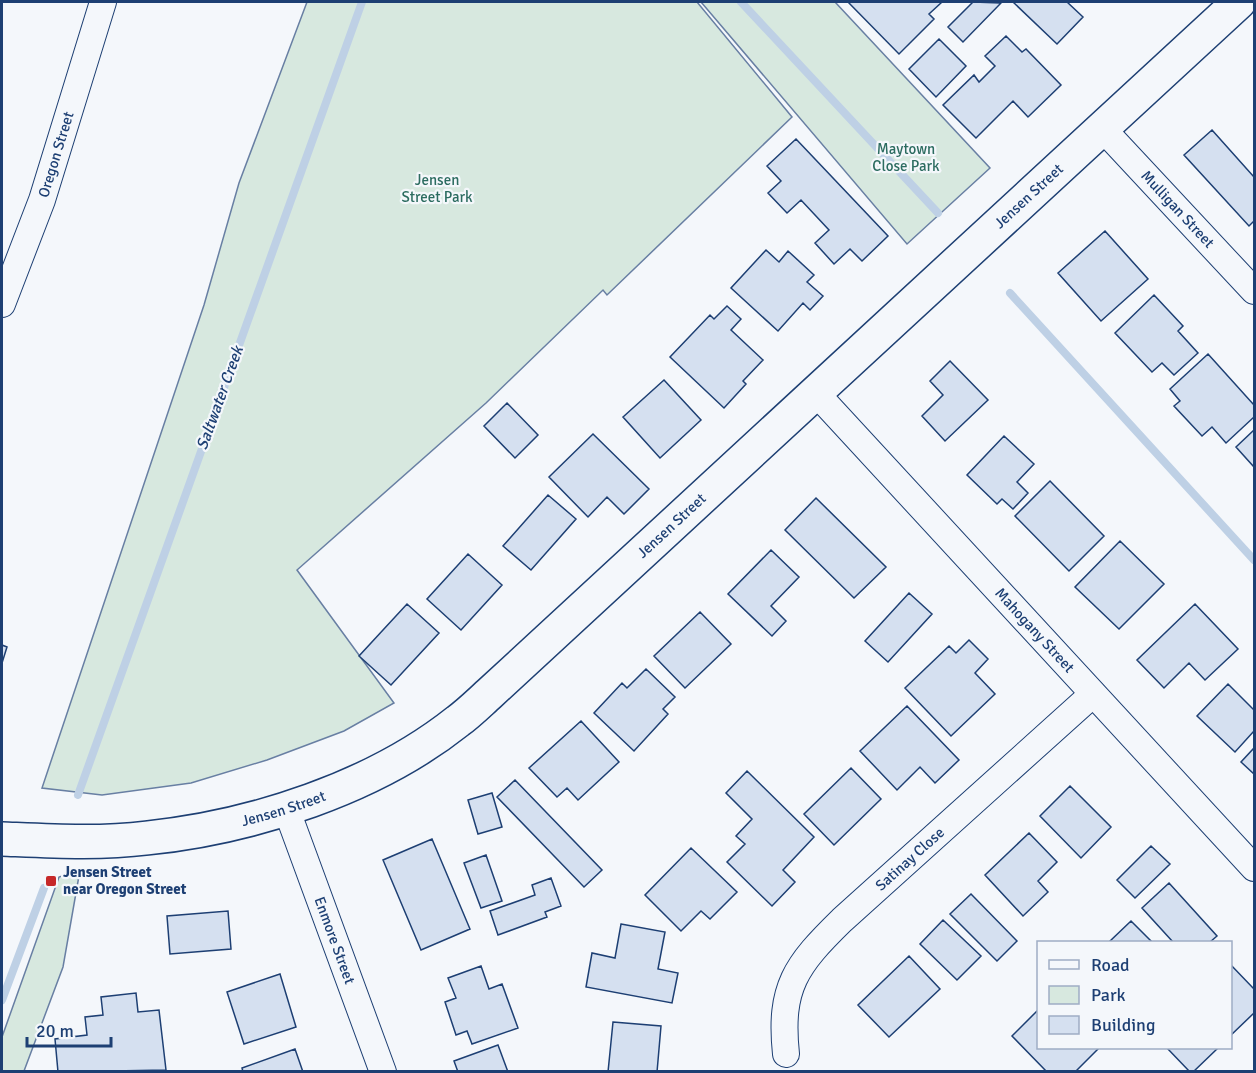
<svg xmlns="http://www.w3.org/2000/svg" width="1256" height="1073" viewBox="0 0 1256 1073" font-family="Signika,sans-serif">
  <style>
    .green { fill: #d7e8df; stroke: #687fa3; stroke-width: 1.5 }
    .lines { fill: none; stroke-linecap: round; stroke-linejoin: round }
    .stream { stroke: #bed0e5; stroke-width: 8 }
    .building { fill: #d5e0f0; stroke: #1d3f73; stroke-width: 1.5 }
    .street-casing { stroke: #1d3f73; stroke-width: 28 }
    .secondary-casing { stroke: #1d3f73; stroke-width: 36 }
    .street { stroke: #f4f7fb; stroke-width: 26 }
    .secondary { stroke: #f4f7fb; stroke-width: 33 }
    .poi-dot { fill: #c62828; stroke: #f4f7fb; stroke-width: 2 }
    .labels { text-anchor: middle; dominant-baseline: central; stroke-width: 4.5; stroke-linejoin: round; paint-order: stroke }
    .park-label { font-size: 15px; fill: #2c6c60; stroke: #f4f7fb }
    .street-label { font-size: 15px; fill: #1d3f73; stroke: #f4f7fb }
    .poi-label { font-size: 15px; font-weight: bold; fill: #1d3f73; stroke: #f4f7fb; text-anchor: start }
    .water-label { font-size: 16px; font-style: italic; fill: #1d3f73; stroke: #f4f7fb }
  </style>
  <rect width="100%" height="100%" fill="#f4f7fb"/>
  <path class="green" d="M307,2H697L792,117L607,295L603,290L486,403L297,570L394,703L344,731L267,760L191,783L102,795L42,788L204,305L239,183Z
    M701,2H835L990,168L907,244Z
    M80,870L63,967L24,1071H2V1037L59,877Z"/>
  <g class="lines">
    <path class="stream" d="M741,2L938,213
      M1010,293L1254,560
      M78,795L362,2
      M2,1000L44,888"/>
  </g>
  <path class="building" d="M848,2H942L929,14L934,19L899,54Z
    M973,2L1001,3L963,42L948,27Z
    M1013,2H1067L1083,17L1057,44Z
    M1006,36L1022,52L1026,49L1061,85L1028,117L1013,101L976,138L943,105L974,75L979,82L995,66L985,56Z
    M939,39L966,66L936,97L909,69Z
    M1212,130L1254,177V221L1249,226L1184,155Z
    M796,139L888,236L862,261L850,249L834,264L815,243L829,230L801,200L787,213L768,193L781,181L767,166Z
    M1105,231L1148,279L1101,321L1058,273Z
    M766,250L779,262L788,251L814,275L807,282L823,296L810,310L803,303L778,331L731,288Z
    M1154,295L1183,326L1178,331L1198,353L1174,375L1162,363L1152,372L1115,333Z
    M727,306L741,319L731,330L763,360L743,381L746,384L724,408L670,357L710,315L714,319Z
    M1208,354L1254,405V417L1226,443L1212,427L1202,436L1174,406L1180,401L1170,389Z
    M950,361L988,400L945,441L922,416L943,395L930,381Z
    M664,380L701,420L660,458L623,417Z
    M507,403L538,435L515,458L484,426Z
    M1254,430V467L1236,447Z
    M593,434L649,489L624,514L607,497L588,517L549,477Z
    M1004,436L1034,464L1017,482L1028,493L1013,509L1002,499L997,504L967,475Z
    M1050,481L1104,536L1069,571L1015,516Z
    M548,495L576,519L531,570L503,546Z
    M816,498L886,567L854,598L785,530Z
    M1120,541L1164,584L1119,629L1075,587Z
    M771,550L799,577L771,606L786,621L772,636L728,594Z
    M468,554L502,585L461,630L427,599Z
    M909,593L932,614L888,662L865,641Z
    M407,604L439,633L391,685L359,656Z
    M1195,604L1238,649L1205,680L1189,663L1164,688L1137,660Z
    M700,612L731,644L685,688L654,656Z
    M969,640L988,659L975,673L995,694L951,736L905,688L949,646L956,653Z
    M2,645L7,647L2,663Z
    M646,669L675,697L663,709L668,714L634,751L594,713L622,683L627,688Z
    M1228,684L1254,710V731L1235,752L1197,716Z
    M907,706L959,760L935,783L920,767L897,790L860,751Z
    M581,721L619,762L578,800L567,788L557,797L529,768Z
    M1254,748V774L1241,762Z
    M851,768L881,799L834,845L804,814Z
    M747,771L814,837L783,870L795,882L772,906L727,862L745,844L736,836L752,819L726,793Z
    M515,780L602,870L584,887L497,797Z
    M1070,786L1111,827L1081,858L1040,816Z
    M492,793L502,827L478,834L468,800Z
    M1029,833L1057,862L1038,881L1048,892L1023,916L985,875Z
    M432,839L470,929L421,950L383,860Z
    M1151,846L1170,864L1135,898L1117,880Z
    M691,848L737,892L710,919L701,911L681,931L645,895Z
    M486,855L502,901L481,908L464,863Z
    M551,878L561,906L545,912L547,917L498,935L490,911L535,895L532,885Z
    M1169,883L1217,936L1210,942H1173L1142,908Z
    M971,894L1017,941L997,961L950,914Z
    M228,911L231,949L170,954L167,916Z
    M943,920L981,956L957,980L920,944Z
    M1131,921L1152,942H1109Z
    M621,924L665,932L658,969L678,973L672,1003L586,987L592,953L615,958Z
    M909,956L940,989L889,1037L858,1005Z
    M1230,964L1254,989V1013L1230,1036Z
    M481,966L489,989L502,984L518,1028L472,1044L467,1031L456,1035L445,1002L456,998L448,978Z
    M280,974L296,1027L244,1044L227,992Z
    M136,993L138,1012L159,1010L166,1070L58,1072L55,1039L87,1035L85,1017L103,1015L101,997Z
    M1038,1010V1048H1099L1075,1072H1047L1012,1036Z
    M613,1022L661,1026L657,1072H608Z
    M498,1045L508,1072H458L454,1061Z
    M1167,1048H1218L1193,1072H1190Z
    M295,1049L303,1072H243L242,1068Z"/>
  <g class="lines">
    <defs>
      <g id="street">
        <path id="s1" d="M1102,128L1254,291"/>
        <path id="s2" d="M2,304L42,200L103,2"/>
        <path id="s3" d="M815,392L1254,868"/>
        <path id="s4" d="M286,808L383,1072"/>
        <path id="s5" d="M786,1054C779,987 796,965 842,920L1093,694"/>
      </g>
      <g id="secondary">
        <path id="s6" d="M2,839C50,841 99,844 147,838C253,827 374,788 458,721C469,713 479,703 489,694L1239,2"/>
      </g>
    </defs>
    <use href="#street" class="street-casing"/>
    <use href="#secondary" class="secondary-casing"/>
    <use href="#street" class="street"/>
    <use href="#secondary" class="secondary"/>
  </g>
  <rect class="poi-dot" x="45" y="875" width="12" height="12" rx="3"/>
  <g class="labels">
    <g class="park-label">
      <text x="906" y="149">Maytown<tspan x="906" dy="17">Close Park</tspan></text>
      <text x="437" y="180">Jensen<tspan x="437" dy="17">Street Park</tspan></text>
    </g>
    <g class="street-label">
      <text stroke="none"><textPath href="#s2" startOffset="159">Oregon Street</textPath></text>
      <text stroke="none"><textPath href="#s6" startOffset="1257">Jensen Street</textPath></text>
      <text stroke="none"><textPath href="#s1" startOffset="111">Mulligan Street</textPath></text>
      <text stroke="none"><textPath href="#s6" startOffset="771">Jensen Street</textPath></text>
      <text stroke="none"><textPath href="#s3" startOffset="324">Mahogany Street</textPath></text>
      <text stroke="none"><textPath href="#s6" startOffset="285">Jensen Street</textPath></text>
      <text stroke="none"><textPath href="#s5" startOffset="244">Satinay Close</textPath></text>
      <text stroke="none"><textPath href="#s4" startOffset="141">Enmore Street</textPath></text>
    </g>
    <g class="poi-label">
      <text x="63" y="872">Jensen Street<tspan x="63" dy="17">near Oregon Street</tspan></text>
    </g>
    <g class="water-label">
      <text transform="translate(220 398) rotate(-70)">Saltwater Creek</text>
    </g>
  </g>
  <rect width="1256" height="1073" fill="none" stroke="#1d3f73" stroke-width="6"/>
  <rect x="1037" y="941" width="195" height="108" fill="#f4f7fb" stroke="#9eadc5" stroke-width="1.5"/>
  <rect x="1049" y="960" width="30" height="9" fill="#f4f7fb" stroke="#9eadc5" stroke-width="1.5"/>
  <text x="1091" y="971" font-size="18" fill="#1d3f73">Road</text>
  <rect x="1049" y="986" width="30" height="18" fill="#d7e8df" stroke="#9eadc5" stroke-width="1.5"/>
  <text x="1091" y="1001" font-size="18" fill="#1d3f73">Park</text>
  <rect x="1049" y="1016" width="30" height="18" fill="#d5e0f0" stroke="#9eadc5" stroke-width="1.5"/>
  <text x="1091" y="1031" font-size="18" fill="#1d3f73">Building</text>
  <path d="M27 1037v9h84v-9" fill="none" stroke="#1d3f73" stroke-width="3"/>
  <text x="36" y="1037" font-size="18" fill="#1d3f73" stroke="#f4f7fb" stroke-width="4.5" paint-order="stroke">20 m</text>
</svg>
